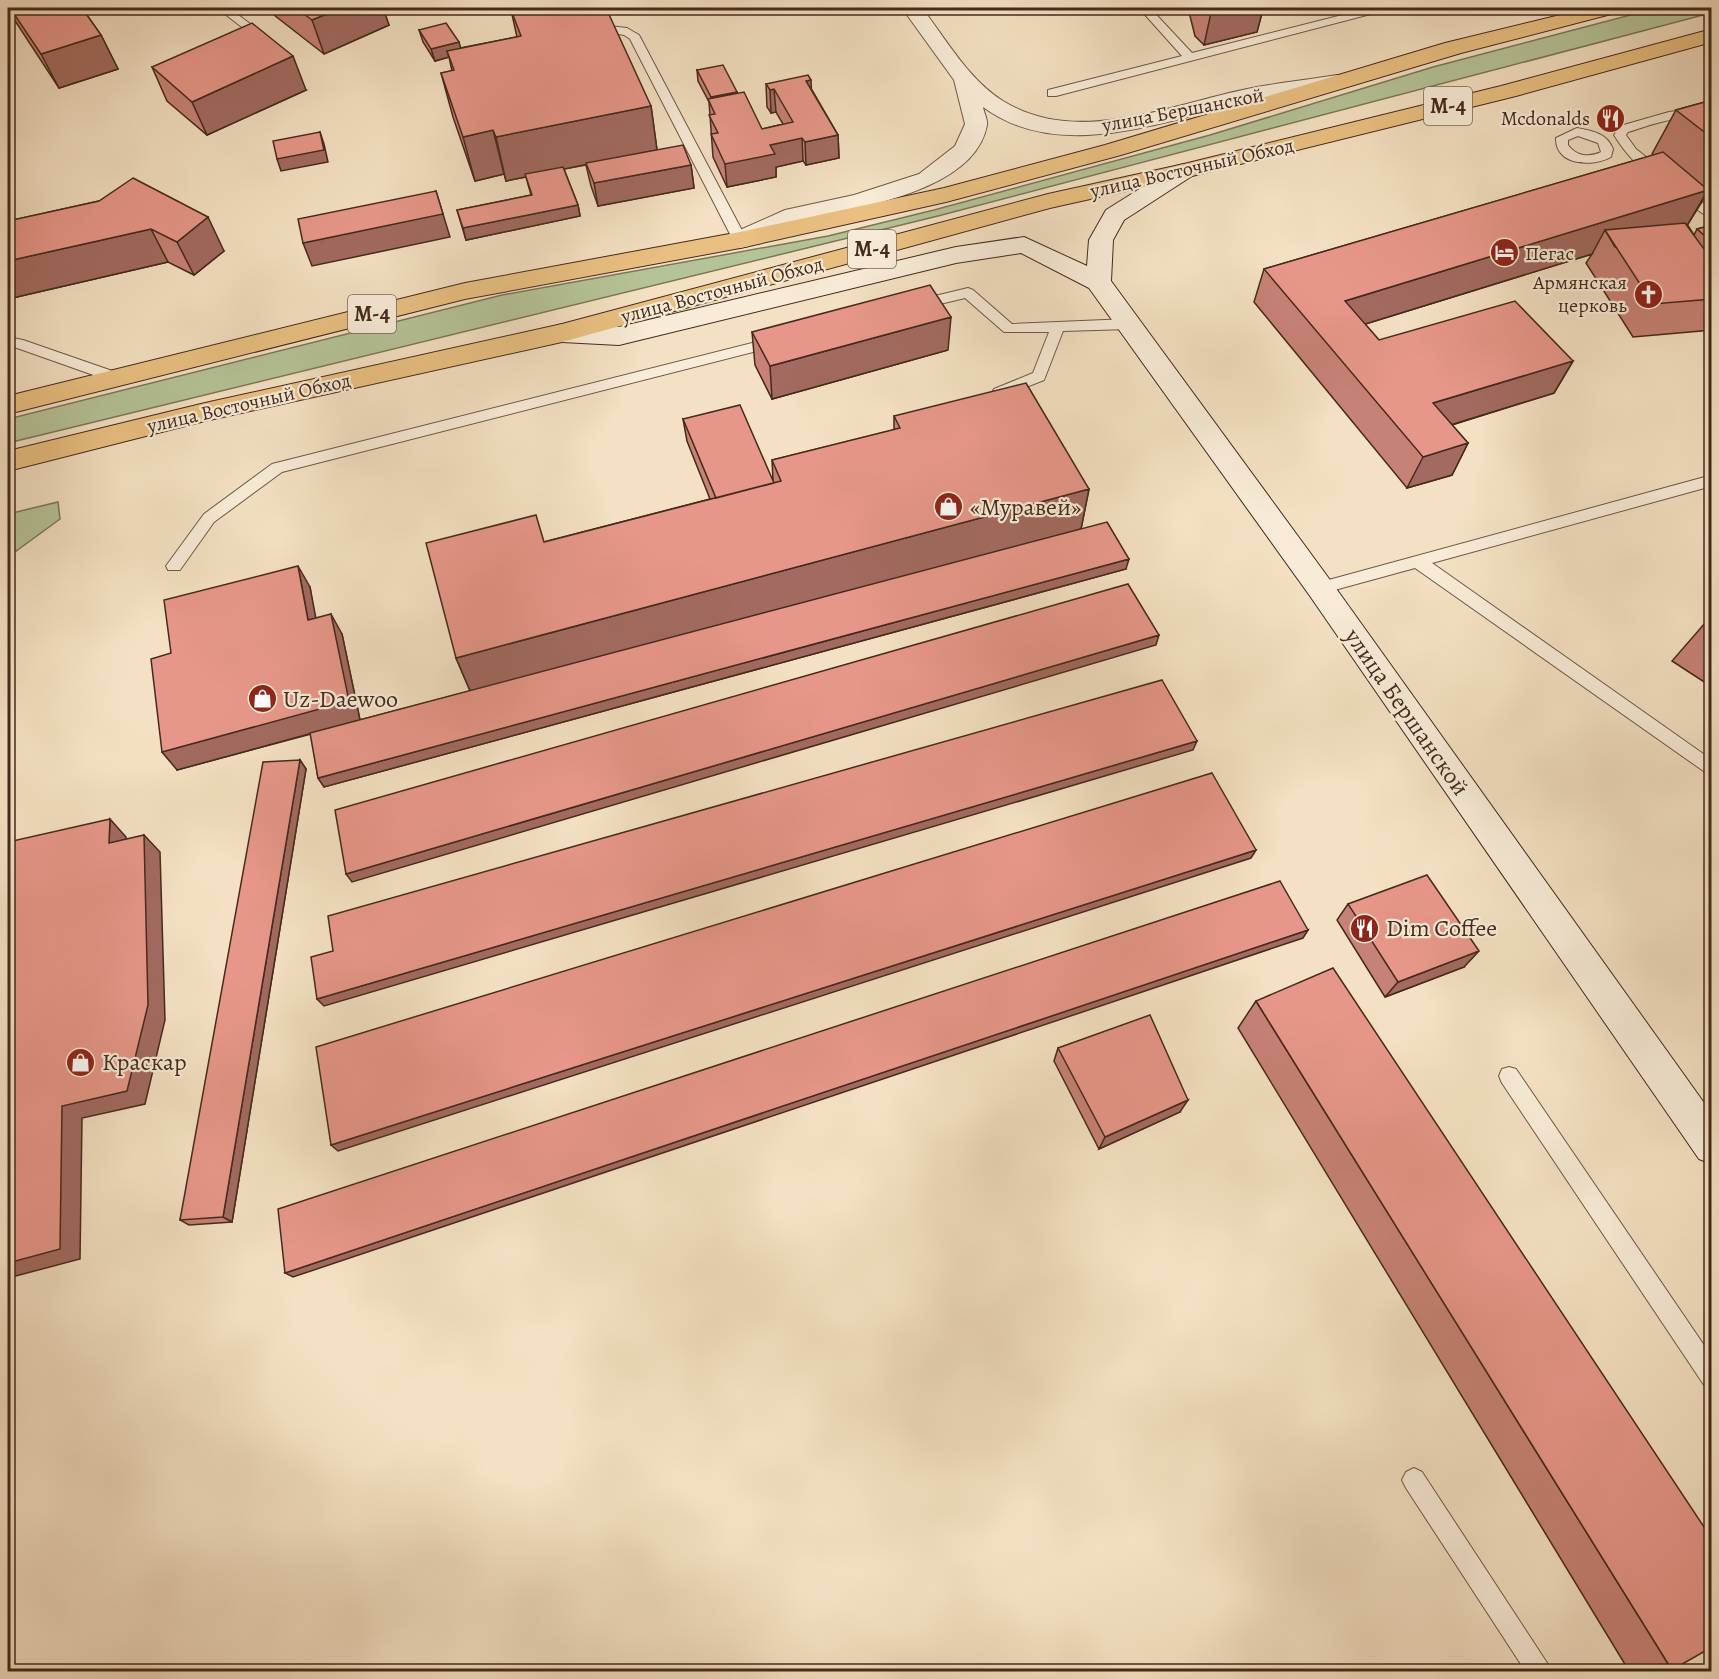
<svg xmlns="http://www.w3.org/2000/svg" width="1719" height="1679" viewBox="0 0 1719 1679" font-family="Alegreya,serif">
  <style>
    .green { fill: #b5c498; stroke: #7d765a; stroke-width: 1.5 }
    .lines { fill: none; stroke-linecap: round; stroke-linejoin: round }
    .lane-casing { stroke: #715746; stroke-width: 2 }
    .street-casing { stroke: #715746; stroke-width: 2 }
    .secondary-casing { stroke: #45291d; stroke-width: 2 }
    .highway-casing { stroke: #45291d; stroke-width: 2 }
    .lane { fill: #f8ecd8; fill-rule: evenodd }
    .street { fill: #f8ecd8; fill-rule: evenodd }
    .secondary { fill: #f8ecd8; fill-rule: evenodd }
    .highway { fill: #eac082; fill-rule: evenodd }
    .wall { fill: #c78276; stroke: #45291d; stroke-width: 1.5 }
    .shaded-wall { fill: #a26a60; stroke: #45291d; stroke-width: 1.5 }
    .building { fill: #e79789; stroke: #45291d; stroke-width: 1.5 }
    .labels { text-anchor: middle; dominant-baseline: central; stroke-width: 4.5; stroke-linejoin: round; paint-order: stroke }
    .far-street-label { font-size: 20px; fill: #45291d; stroke: #f8ecd8 }
    .far-poi-label { font-size: 20px; fill: #45291d; stroke: #f8ecd8; text-anchor: end }
    .shield { fill: #f8ecd8; stroke: #7b6455; stroke-width: 1.5 }
    .shield-label { font-size: 22px; font-weight: bold; fill: #45291d }
    .poi-label { font-size: 24px; fill: #45291d; stroke: #f8ecd8; text-anchor: start }
    .street-label { font-size: 24px; fill: #45291d; stroke: #f8ecd8 }
  </style>
  <rect width="100%" height="100%" fill="#f4e1c3"/>
  <filter id="stains"><feTurbulence type="fractalNoise" baseFrequency=".00333" numOctaves="4"/><feColorMatrix values="0 0 0 0 .2 0 0 0 0 .09 0 0 0 0 .02 0 0 0 .5 -.17"/></filter>
  <radialGradient id="worn" r=".72"><stop offset=".6" stop-color="#630" stop-opacity="0"/><stop offset="1" stop-color="#630" stop-opacity=".3"/></radialGradient>
  <path class="green" d="M1657,8H1711V13L938,216L8,443V419L502,295L828,236L934,210L1210,135L1433,67Z
    M58,502L60,519L8,557V514Z"/>
  <g class="lines">
    <defs>
      <path id="lane" d="M217,8H229L257,29L251,32L247,31Z
        M1139,8H1150L1192,53L1370,8H1388L1386,10L1056,96H1048V90L1182,56Z
        M591,24L627,28L639,35L747,240L745,243H735L733,240L630,39L624,35L587,29L585,27Z
        M1692,109L1712,113V121C1682,113 1657,123 1628,132L1626,135L1636,149L1664,171L1665,174L1664,177C1646,181 1622,148 1614,135L1620,126L1669,112Z
        M1577,128C1592,131 1607,133 1613,149L1611,157C1593,167 1555,166 1556,138ZM1578,136L1598,143L1601,152C1589,158 1576,156 1568,145V140Z
        M1680,187L1712,209V220L1675,194L1674,191L1675,188Z
        M968,288L973,290L1012,324L1129,319L1136,324L1129,329L1063,331L1044,380L999,398L992,393L994,389L1033,373L1049,332H1004L965,298L915,310L908,305L910,302Z
        M8,337L23,340L121,374L123,378L116,383L17,348L8,347Z
        M776,337L781,339L783,342L781,345L282,472L214,522L180,570H168L166,566L204,514L272,464Z
        M1712,475V486L1432,563L1712,760V777L1415,568L1320,594L1314,592L1312,588L1314,584Z
        M1509,1067L1516,1069L1712,1357V1388L1704,1385L1502,1083L1499,1076L1502,1069Z
        M1414,1468L1422,1472L1553,1672H1526L1406,1488L1402,1480L1406,1472Z"/>
      <path id="street" d="M902,8H922C946,39 968,79 1003,101C1077,147 1169,105 1247,89C1276,83 1307,80 1337,75L1345,77L1348,82L1345,87L1337,89C1307,93 1276,96 1246,103C1164,120 1060,164 983,107C984,113 988,120 987,125C975,192 856,207 803,221C785,225 766,237 749,246L740,248L731,246L728,240L731,234L785,210L854,195L919,174L955,146L965,124L954,80Z"/>
      <path id="secondary" d="M1184,164L1192,166L1196,171L1192,176L1124,220L1113,240L1111,281L1330,580L1712,1114V1164L1699,1159L1310,596L1089,288L1021,253L956,263L619,345L562,342L553,339L549,333L553,327L562,324L619,327L956,247L1024,237L1087,266L1089,240L1106,210L1176,166Z"/>
      <path id="highway" d="M1589,8H1623L1619,12L1461,53L1121,155L946,202L740,248L465,299L8,414V396L465,283L740,232L944,188L1105,145L1445,43Z
        M1712,29V42L1516,96L1184,178L1050,208L562,342L205,421L8,471V451L205,403L562,324L1048,194L1184,164L1501,86Z"/>
    </defs>
    <use href="#lane" class="lane-casing"/>
    <use href="#street" class="street-casing"/>
    <use href="#secondary" class="secondary-casing"/>
    <use href="#highway" class="highway-casing"/>
    <use href="#lane" class="lane"/>
    <use href="#street" class="street"/>
    <use href="#secondary" class="secondary"/>
    <use href="#highway" class="highway"/>
  </g>
  <path class="wall" d="M8,8H82L101,35L118,69L59,88L8,10Z
    M265,8H383L389,25L324,54Z
    M1188,8H1286L1262,13L1257,32L1204,45L1195,36Z
    M511,10L651,106L657,150L691,165L694,188L598,206L591,186L586,165L564,169L578,205L580,216L466,240L457,210L531,195L526,177L506,181L504,174L475,181L453,117L441,73L452,71L449,57L435,61L423,42L419,30L459,42L460,48L517,37Z
    M152,67L306,90L207,135L167,101Z
    M697,70L737,93L762,129L783,124L776,112L771,113L767,107L766,84L812,90L838,135L839,158L806,165L803,161L776,167V177L727,187L713,157L709,102L698,81Z
    M1712,100V202L1705,197L1688,224H1687L1694,235L1697,229L1712,225V330L1633,337L1586,263L1592,254L1365,324L1379,340L1573,361L1554,393L1452,425L1468,443L1452,475L1407,488L1254,302L1264,269L1654,155L1652,154L1676,110Z
    M99,201L224,251L194,275L168,262L8,299V221Z
    M752,332L948,350L772,399L755,365Z
    M894,416L1089,489L1081,529L1126,569L324,787L318,778L311,734L177,770L171,653L310,587L315,618L342,634L360,720L470,691L456,658L544,542L710,499L687,441L683,419L773,480L772,460L894,430Z
    M1712,615V687L1672,661Z
    M300,760L306,769L232,1222L189,1225L180,1220Z
    M1348,904L1464,967L1385,997L1337,920Z
    M1256,1001L1672,1670L1626,1666L1238,1028Z
    M1058,1048L1180,1112L1099,1149L1054,1061Z"/>
  <path class="shaded-wall" d="M341,8H383L389,25L324,54L312,20Z
    M1212,8H1286L1262,13L1257,32L1204,45Z
    M101,35L118,69L59,88L41,54Z
    M459,42L462,54L447,51L449,57L435,61L431,49Z
    M293,56L306,90L207,135L192,102Z
    M811,80L812,103L806,81Z
    M774,89L776,112L771,113L770,90Z
    M737,92L738,104L711,105V97Z
    M651,106L657,150L506,181L496,137Z
    M493,130L504,174L475,181L463,137Z
    M320,132L324,144L328,162L281,171L277,159Z
    M838,135L839,158L806,165L805,142Z
    M802,138L803,161L776,167V177L727,187L725,164L770,145Z
    M691,165L694,188L598,206L594,183Z
    M1708,190L1688,224L1615,247L1605,230L1592,254L1333,334L1345,301Z
    M436,191L450,237L312,266L303,243Z
    M578,205L580,216L466,240L463,228Z
    M208,217L224,251L194,275L177,242Z
    M151,229L168,262L8,299V261Z
    M951,317L948,350L772,399L770,366Z
    M1573,361L1554,393L1418,435L1433,403Z
    M1468,443L1452,475L1407,488L1423,457Z
    M1089,489L1081,529L472,695L456,658Z
    M1129,559L1126,569L324,787L318,778Z
    M298,566L310,587L320,640L308,620Z
    M331,614L342,634L360,720L177,770L162,752Z
    M1159,635L1156,645L352,882L346,874Z
    M1197,741L1193,750L324,1006L317,999Z
    M300,760L306,769L232,1222L223,1217Z
    M110,819L126,837V860L109,843Z
    M144,835L160,852L165,1020L145,1104L82,1118L80,1259L8,1278V1263Z
    M1256,850L1251,858L338,1151L331,1145Z
    M1308,930L1303,938L293,1277L285,1273Z
    M1479,951L1464,967L1385,997L1398,982Z
    M1188,1100L1180,1112L1099,1149L1105,1137Z"/>
  <path class="building" d="M10,8H82L101,35L41,54Z
    M296,8H341L312,20Z
    M523,8H606L651,106L496,137L493,130L463,137L441,73L454,70L447,51L521,36L511,10Z
    M252,23L293,56L192,102L152,67Z
    M446,23L459,42L431,49L419,30Z
    M723,65L737,92L711,97L697,70Z
    M808,75L811,80L806,81L838,135L805,142L802,138L770,145L775,154L725,164L711,134L718,133L709,115L715,114L708,99L744,92L762,129L793,122L774,89L770,90L766,84Z
    M1712,100V138L1676,110Z
    M320,132L324,150L277,159L273,141Z
    M683,145L691,165L594,183L586,163Z
    M1663,152L1708,190L1345,301L1379,340L1515,301L1573,361L1433,403L1468,443L1423,457L1264,269Z
    M563,167L578,205L463,228L457,210L532,195L525,174Z
    M133,178L208,217L177,242L151,229L8,261V221L99,201Z
    M436,191L443,214L303,243L298,219Z
    M1685,223L1712,260V299L1653,304L1605,230Z
    M1712,225V242L1697,229Z
    M930,285L951,317L770,366L752,332Z
    M1026,383L1089,489L456,658L426,543L536,515L544,542L781,481L772,460L900,428L894,416Z
    M740,405L774,483L716,498L683,419Z
    M1107,522L1129,559L318,778L310,733Z
    M298,566L308,620L331,614L349,701L162,752L151,659L171,653L164,600Z
    M1128,584L1159,635L346,874L335,810Z
    M1162,680L1197,741L317,999L311,957L333,951L328,916Z
    M300,760L223,1217L180,1220L263,762Z
    M1212,773L1256,850L331,1145L316,1047Z
    M110,819L109,843L144,835L148,1005L127,1091L62,1106L60,1249L8,1263V842Z
    M1427,875L1479,951L1398,982L1348,904Z
    M1280,881L1308,930L285,1273L278,1209Z
    M1333,968L1712,1539V1647L1672,1670L1256,1001Z
    M1150,1015L1188,1100L1105,1137L1058,1048Z"/>
  <defs>
    <symbol id="restaurant-disc" viewBox="-11 -11 22 22"><circle r="9.5" fill="#8f2418" stroke="#f8ecd8"/><path d="M-5-6h1v4h1v-4h1v4h1v-4h1v5L-1.5 .5V6h-2V.5L-5-1ZM5-6V6H3V1.5H1.5Q1.5-4 5-6Z" fill="#fff"/></symbol>
    <symbol id="hotel-disc" viewBox="-11 -11 22 22"><circle r="9.5" fill="#8f2418" stroke="#f8ecd8"/><path d="M-6-4.5h1.5V1H6V5H4.5V3h-9V5H-6ZM-4 0a1.8 1.8 0 1 1 3.6 0ZM.5 0V-2.5h3Q6-2.5 6 0Z" fill="#fff"/></symbol>
    <symbol id="church-disc" viewBox="-11 -11 22 22"><circle r="9.5" fill="#8f2418" stroke="#f8ecd8"/><path d="M-1.2-6h2.4v3.5h3.3v2.4h-3.3V6h-2.4V-.1h-3.3v-2.4h3.3Z" fill="#fff"/></symbol>
    <symbol id="shop-disc" viewBox="-11 -11 22 22"><circle r="9.5" fill="#8f2418" stroke="#f8ecd8"/><path d="M-5-2.5h2.3a2.7 3.5 0 0 1 5.4 0H5L5.5 6h-11ZM-1.5-2.5h3a1.5 2.3 0 0 0-3 0Z" fill="#fff"/></symbol>
  </defs>
  <g fill-rule="evenodd">
    <use href="#restaurant-disc" x="1594" y="102" width="33" height="33"/>
    <use href="#hotel-disc" x="1488" y="236" width="33" height="33"/>
    <use href="#church-disc" x="1632" y="278" width="33" height="33"/>
    <use href="#shop-disc" x="932" y="490" width="33" height="33"/>
    <use href="#shop-disc" x="246" y="682" width="33" height="33"/>
    <use href="#restaurant-disc" x="1348" y="912" width="33" height="33"/>
    <use href="#shop-disc" x="64" y="1046" width="33" height="33"/>
  </g>
  <g class="labels">
    <g class="far-street-label">
      <text transform="translate(1183 110) rotate(-11)">улица Бершанской</text>
      <text transform="translate(1192 168) rotate(-13)">улица Восточный Обход</text>
      <text transform="translate(722 290) rotate(-15)">улица Восточный Обход</text>
      <text transform="translate(249 403) rotate(-13)">улица Восточный Обход</text>
    </g>
    <g class="far-poi-label">
      <text x="1590" y="118">Mcdonalds</text>
      <text x="1525" y="253" text-anchor="start">Пегас</text>
      <text x="1627" y="282">Армянская<tspan x="1627" dy="23">церковь</tspan></text>
    </g>
    <g class="shield">
      <rect x="1424" y="87" width="48" height="38" rx="4.5"/>
      <rect x="848" y="230" width="48" height="38" rx="4.5"/>
      <rect x="348" y="295" width="48" height="38" rx="4.5"/>
    </g>
    <g class="shield-label">
      <text x="1448" y="106">М-4</text>
      <text x="872" y="249">М-4</text>
      <text x="372" y="314">М-4</text>
    </g>
    <g class="poi-label">
      <text x="970" y="507">«Муравей»</text>
      <text x="283" y="699">Uz-Daewoo</text>
      <text x="1386" y="928">Dim Coffee</text>
      <text x="102" y="1062">Краскар</text>
    </g>
    <g class="street-label">
      <text transform="translate(1407 712) rotate(55)">улица Бершанской</text>
    </g>
  </g>
  <rect width="1719" height="1679" fill="none" stroke="#f4e1c3" stroke-width="30"/>
  <rect x="9" y="9" width="1701" height="1661" fill="none" stroke="#45291d" stroke-width="3"/>
  <rect x="15" y="15" width="1689" height="1649" fill="none" stroke="#45291d" stroke-width="1.5"/>
  <rect width="100%" height="100%" filter="url(#stains)"/>
  <rect width="100%" height="100%" fill="url(#worn)"/>
</svg>
